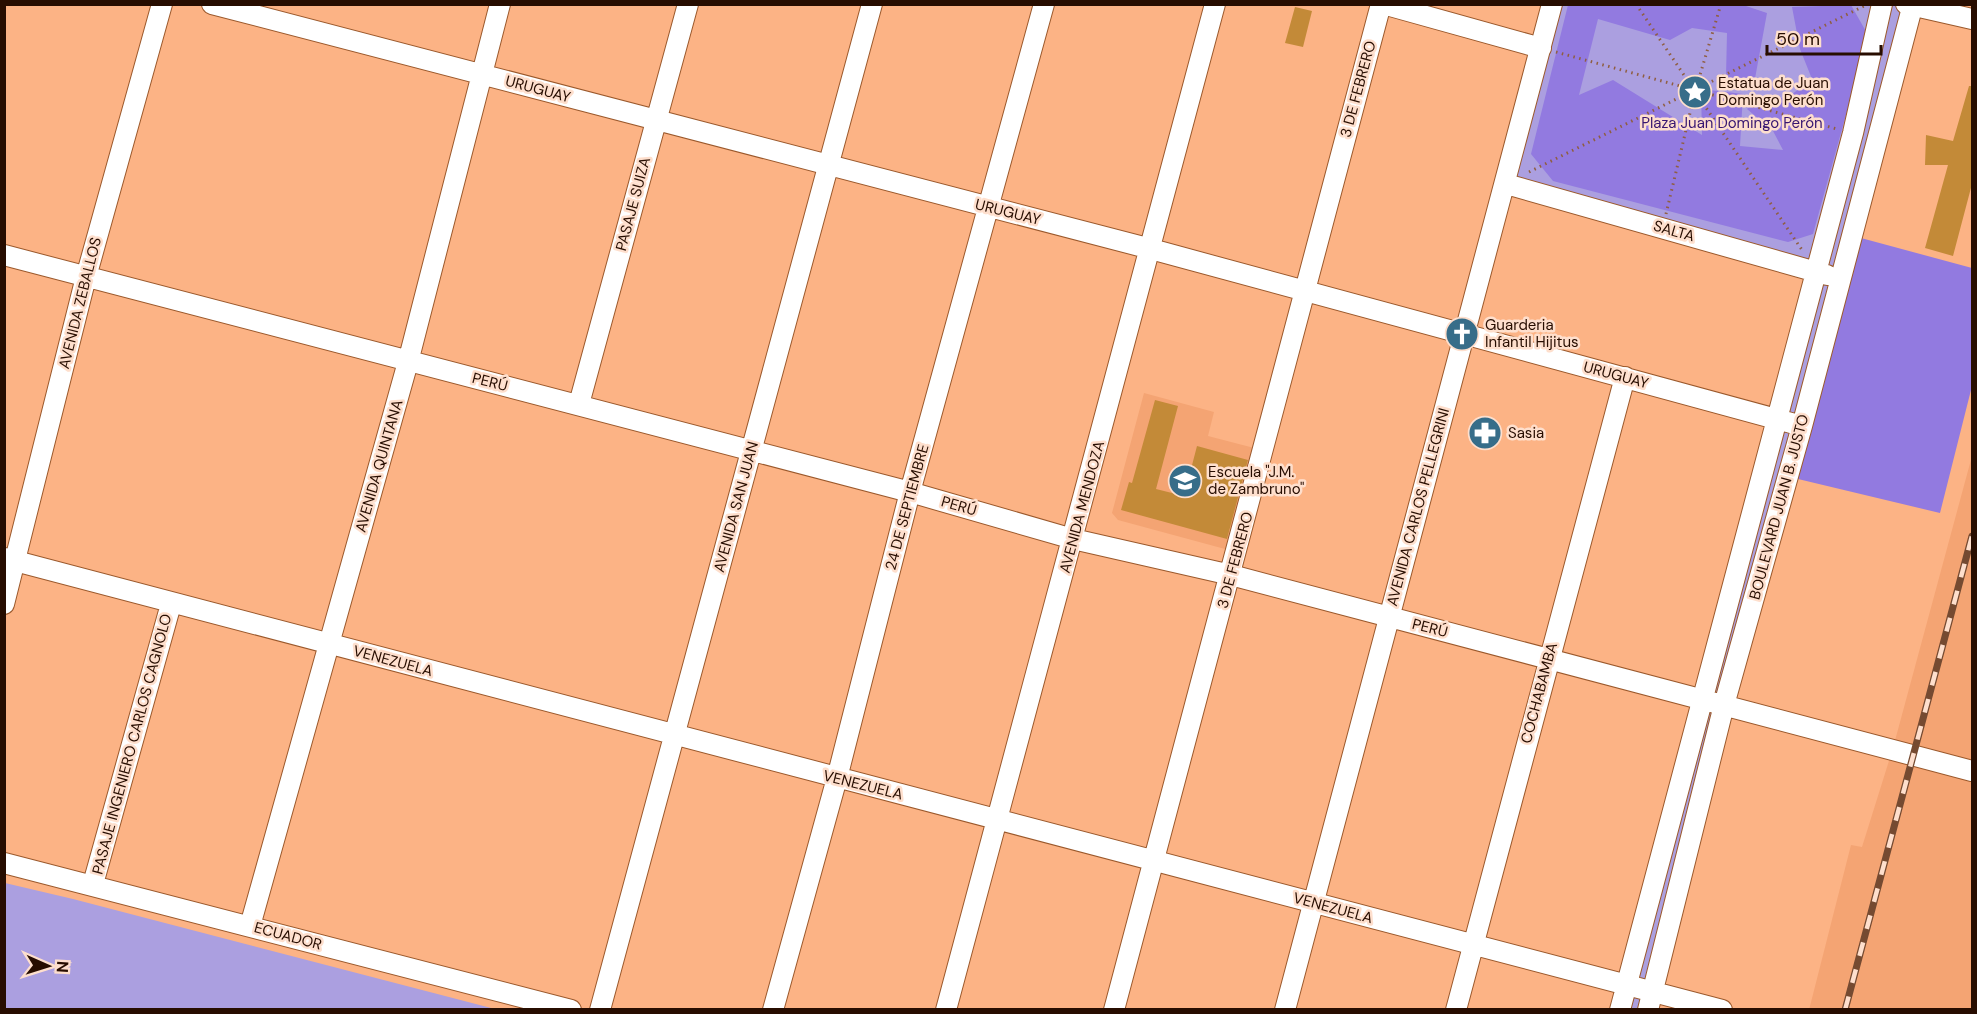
<svg xmlns="http://www.w3.org/2000/svg" width="1977" height="1014" viewBox="0 0 1977 1014" font-family="'DM Sans',sans-serif">
  <style>
    .built { fill: #f4a473 }
    .green { fill: #ab9fe0 }
    .forest { fill: #927ae0 }
    .building { fill: #c38a38 }
    .lines { fill: none; stroke-linecap: round; stroke-linejoin: round }
    .minor-casing { stroke: #9b592c; stroke-width: 22 }
    .path { stroke: #8f5e41; stroke-width: 3; stroke-dasharray: 1.5 4.5; stroke-linecap: butt }
    .minor { stroke: #fff; stroke-width: 20 }
    .rail-casing { stroke: #754a31; stroke-width: 7 }
    .rail { stroke: #fedfcd; stroke-width: 4.5; stroke-dasharray: 14; stroke-linecap: butt }
    .labels { text-anchor: middle; dominant-baseline: central; stroke-width: 5; stroke-linejoin: round; paint-order: stroke }
    .poi-label { font-size: 15px; fill: #270d00; stroke: #fedfcd; text-anchor: start }
    .street-label { font-size: 15px; fill: #270d00; stroke: #fedfcd }
    .park-label { font-size: 15px; fill: #371671; stroke: #fedfcd }
  </style>
  <rect width="100%" height="100%" fill="#fcb385"/>
  <path class="built" d="M1144,393L1214,412L1208,436L1258,449L1232,546L1225,549L1118,520L1112,513Z
    M1972,456V1009L1809,1010L1851,845L1862,847L1893,748Z"/>
  <path class="green" d="M1552,5H1913L1648,1009H1620L1816,272L1506,184Z
    M5,883L73,899L495,1009H5Z"/>
  <path class="forest" d="M1740,4L1767,13L1754,84L1726,76L1727,33L1692,28L1670,40L1598,19L1579,95L1613,80L1702,135L1701,89L1743,94L1740,146L1783,150L1773,131L1747,109L1755,100L1787,98L1812,79L1800,49L1792,7L1851,5L1868,35L1813,234L1788,242L1553,181L1531,154L1568,5Z
    M1861,238L1972,268V386L1940,513L1798,479Z"/>
  <path class="building" d="M1295,7L1312,11L1303,47L1285,43Z
    M1969,86H1972V184L1953,256L1925,248L1948,165H1925L1926,135L1953,141Z
    M1155,400L1178,406L1156,489L1184,496L1197,446L1248,460L1227,539L1121,510L1129,482L1132,483Z
    M1473,421L1501,428L1496,446L1469,439Z"/>
  <g class="lines">
    <defs>
      <path id="minor" d="M212,4L1151,249L1802,426
        M1383,4L1541,48
        M1906,4L1972,19
        M1506,184L1827,275
        M4,255L910,492L1073,539L1231,575L1972,771
        M579,404L688,4
        M4,558L1722,1010
        M4,604L86,277L162,4
        M4,863L571,1010
        M93,884L171,604
        M250,926L408,362L500,4
        M600,1010L872,4
        M773,1010L837,778L910,492L1044,4
        M946,1010L1215,4
        M1114,1010L1381,4
        M1285,1010L1552,4
        M1456,1010L1625,377
        M1620,1010L1853,133L1882,4
        M1648,1010L1724,705L1802,426L1913,4"/>
    </defs>
    <use href="#minor" class="minor-casing"/>
    <path class="path" d="M1636,4L1802,250
      M1556,52L1837,129
      M1529,172L1864,6
      M1666,214L1695,92L1721,4"/>
    <use href="#minor" class="minor"/>
    <defs>
      <path id="rail" d="M1845,1010L1972,536"/>
    </defs>
    <use href="#rail" class="rail-casing"/>
    <use href="#rail" class="rail"/>
  </g>
  <defs>
    <symbol id="sight-disc" viewBox="-11 -11 22 22"><circle r="9.5" fill="#376d89" stroke="#fedfcd"/><path d="M0-6L1.8-2.2L6-1.7L2.9 1.2L3.7 5.4L0 3.3L-3.7 5.4L-2.9 1.2L-6-1.7L-1.8-2.2Z" fill="#fff"/></symbol>
    <symbol id="church-disc" viewBox="-11 -11 22 22"><circle r="9.5" fill="#376d89" stroke="#fedfcd"/><path d="M-1.2-6h2.4v3.5h3.3v2.4h-3.3V6h-2.4V-.1h-3.3v-2.4h3.3Z" fill="#fff"/></symbol>
    <symbol id="pharmacy-disc" viewBox="-11 -11 22 22"><circle r="9.5" fill="#376d89" stroke="#fedfcd"/><path d="M-2-6h4v4h4v4h-4v4h-4v-4h-4v-4h4Z" fill="#fff"/></symbol>
    <symbol id="school-disc" viewBox="-11 -11 22 22"><circle r="9.5" fill="#376d89" stroke="#fedfcd"/><path d="M0-5L7-2L0 1L-7-2ZM-4 1L0 2.5L4 1V4Q0 6-4 4Z" fill="#fff"/></symbol>
  </defs>
  <g fill-rule="evenodd">
    <use href="#sight-disc" x="1676" y="73" width="38" height="38"/>
    <use href="#church-disc" x="1443" y="315" width="38" height="38"/>
    <use href="#pharmacy-disc" x="1466" y="414" width="38" height="38"/>
    <use href="#school-disc" x="1166" y="462" width="38" height="38"/>
  </g>
  <g class="labels">
    <g class="poi-label">
      <text x="1718" y="83">Estatua de Juan<tspan x="1718" dy="17">Domingo Perón</tspan></text>
      <text x="1485" y="325">Guarderia<tspan x="1485" dy="17">Infantil Hijitus</tspan></text>
      <text x="1508" y="433">Sasia</text>
      <text x="1208" y="472">Escuela "J.M.<tspan x="1208" dy="17">de Zambruno"</tspan></text>
    </g>
    <g class="street-label">
      <text transform="translate(538 89) rotate(15)">URUGUAY</text>
      <text transform="translate(1358 89) rotate(-75)">3 DE FEBRERO</text>
      <text transform="translate(633 204) rotate(-75)">PASAJE SUIZA</text>
      <text transform="translate(1008 212) rotate(14)">URUGUAY</text>
      <text transform="translate(1674 231) rotate(16)">SALTA</text>
      <text transform="translate(80 303) rotate(-76)">AVENIDA ZEBALLOS</text>
      <text transform="translate(1616 375) rotate(15)">URUGUAY</text>
      <text transform="translate(490 382) rotate(14)">PERÚ</text>
      <text transform="translate(379 466) rotate(-74)">AVENIDA QUINTANA</text>
      <text transform="translate(959 506) rotate(16)">PERÚ</text>
      <text transform="translate(736 507) rotate(-75)">AVENIDA SAN JUAN</text>
      <text transform="translate(907 507) rotate(-75)">24 DE SEPTIEMBRE</text>
      <text transform="translate(1082 507) rotate(-75)">AVENIDA MENDOZA</text>
      <text transform="translate(1418 507) rotate(-75)">AVENIDA CARLOS PELLEGRINI</text>
      <text transform="translate(1779 507) rotate(-75)">BOULEVARD JUAN B. JUSTO</text>
      <text transform="translate(1235 560) rotate(-75)">3 DE FEBRERO</text>
      <text transform="translate(1430 628) rotate(14)">PERÚ</text>
      <text transform="translate(393 661) rotate(15)">VENEZUELA</text>
      <text transform="translate(1539 693) rotate(-75)">COCHABAMBA</text>
      <text transform="translate(132 744) rotate(-75)">PASAJE INGENIERO CARLOS CAGNOLO</text>
      <text transform="translate(863 785) rotate(14)">VENEZUELA</text>
      <text transform="translate(1333 908) rotate(15)">VENEZUELA</text>
      <text transform="translate(288 936) rotate(15)">ECUADOR</text>
    </g>
    <g class="park-label">
      <text x="1732" y="123">Plaza Juan Domingo Perón</text>
    </g>
  </g>
  <rect width="1977" height="1014" fill="none" stroke="#270d00" stroke-width="12"/>
  <g transform="translate(48 966) rotate(93)" stroke="#fedfcd" stroke-width="4.5" paint-order="stroke">
  <path d="M0-4.5L10 22L0 15L-10 22Z" fill="#270d00"/>
  <text y="-9" font-size="16" font-weight="bold" text-anchor="middle" fill="#270d00">N</text>
  </g>
  <path d="M1767 45v9h114v-9" fill="none" stroke="#270d00" stroke-width="3"/>
  <text x="1776" y="45" font-size="18" fill="#270d00" stroke="#fedfcd" stroke-width="4.5" paint-order="stroke">50 m</text>
</svg>
